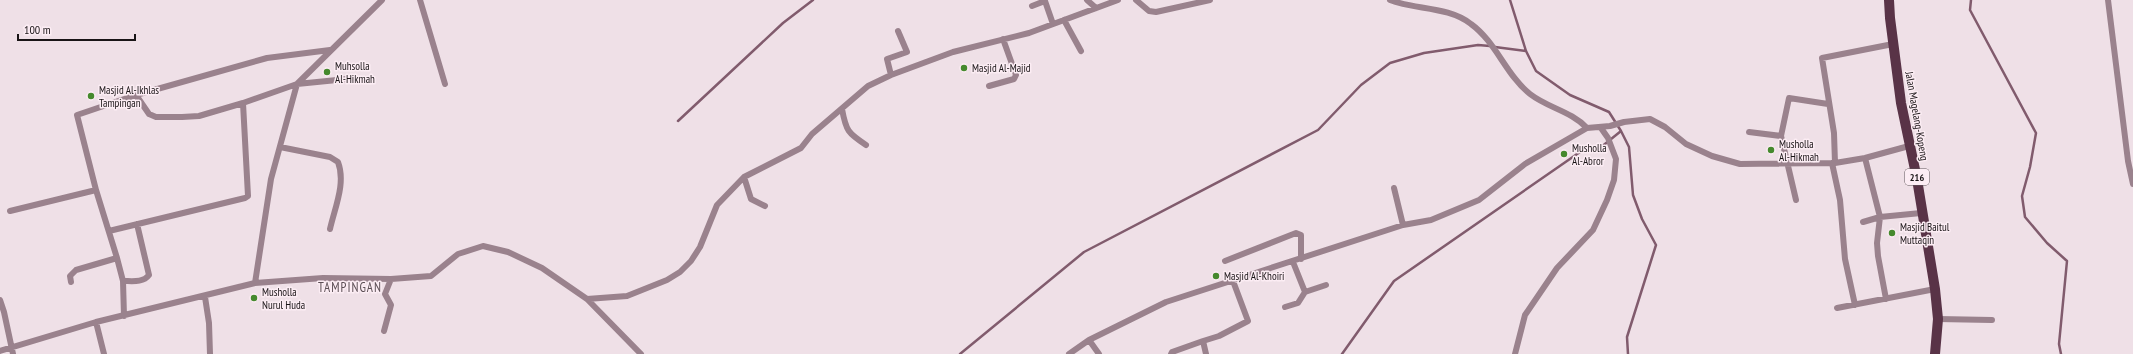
<svg xmlns="http://www.w3.org/2000/svg" width="2133" height="354" viewBox="0 0 2133 354" font-family="'PT Sans Narrow',sans-serif">
  <style>
    .lines { fill: none; stroke-linecap: round; stroke-linejoin: round }
    .stream { stroke: #815b6d; stroke-width: 2.5 }
    .street { stroke: #9a828d; stroke-width: 6 }
    .primary { stroke: #593347; stroke-width: 10 }
    .poi-dot { fill: #45892d; stroke: #fcedf4; stroke-width: 1.5 }
    .labels { text-anchor: middle; dominant-baseline: central; stroke-width: 3; stroke-linejoin: round; paint-order: stroke }
    .shield { fill: #fcedf4; stroke: #5d5559; stroke-width: 1 }
    .shield-label { font-size: 10px; font-weight: bold; fill: #191416 }
    .poi-label { font-size: 11px; fill: #191416; stroke: #fcedf4; text-anchor: start }
    .street-label { font-size: 11px; fill: #191416; stroke: #fcedf4 }
    .quarter-label { font-size: 13px; letter-spacing: 1px; fill: #5b4e54; stroke: #fcedf4 }
  </style>
  <rect width="100%" height="100%" fill="#efe0e7"/>
  <g class="lines">
    <path class="stream" d="M1510,0L1526,51L1536,71L1570,95L1609,112L1621,131L1629,147L1633,195L1642,219L1656,245L1627,337L1628,354
      M1971,0L1970,10L2036,133L2030,167L2022,196L2025,217L2047,243L2067,261L2059,344L2061,354
      M1495,47L1526,51
      M678,121L783,23L813,0
      M960,354L1084,252L1318,130L1361,85L1390,63L1424,53L1478,45L1490,46
      M1342,354L1394,281L1580,152L1600,148L1621,131"/>
    <path class="street" d="M420,0L445,84
      M1087,0L1096,8
      M1136,0L1149,11L1156,12L1210,0
      M1390,0C1415,10 1448,6 1471,24C1496,42 1506,75 1530,94C1548,108 1571,111 1587,128
      M2108,0L2128,161L2133,184
      M1032,6L1045,1L1053,24
      M1064,20L1081,51
      M891,75L887,59L907,52L898,31
      M989,86L1014,79L1016,75L1003,39
      M136,95L149,114L156,117H182L199,116L243,103L297,84L347,79
      M842,109C846,131 848,133 866,145
      M1749,132L1781,136
      M280,147L330,157L338,162C346,183 335,207 330,229
      M1865,158L1880,217L1877,243L1878,256L1886,299
      M1832,163L1840,200L1845,259L1855,305
      M1835,163L1834,133L1822,58L1893,44
      M744,177L751,199L765,206
      M1394,188L1403,225
      M1796,200L1781,136L1789,98L1828,104
      M10,211L96,190
      M1863,222L1880,217L1921,213
      M109,231L245,198L248,196L243,103
      M1225,261L1296,233L1301,235V259
      M1293,262L1305,292L1326,285
      M123,281C132,281 143,283 149,275L137,224
      M71,282L70,276L76,270L117,258
      M255,283L271,179L297,84L382,0
      M205,297L209,323L210,354
      M587,299L627,296L667,280L680,272L691,261L700,247L717,205L744,177L801,148L812,134L868,86L891,75L953,52L1029,33L1118,0
      M0,300L4,312L13,354
      M1285,307L1298,303L1305,292
      M1837,308L1935,289
      M124,316L123,281L117,258L96,190L77,115L136,95L267,58L330,50
      M1938,319L1992,320
      M96,322L104,354
      M384,331L391,305L385,294L391,279
      M1089,340L1099,354
      M0,351L96,322L255,283L323,278L391,279L431,276L458,254L483,246L508,252L542,268L587,299L641,354
      M1069,354L1089,340L1166,302L1403,225L1431,220L1479,200L1525,164L1587,128L1610,126L1624,122L1650,119L1665,127L1686,144L1712,156L1740,164L1835,163L1865,158L1909,146
      M1171,354L1172,352L1203,341
      M1206,354L1203,341L1219,336L1248,321L1233,281
      M1515,354L1525,315L1557,268L1593,230L1607,200L1614,180L1616,159L1608,138L1601,128"/>
    <path class="primary" d="M1889,0L1890,18L1901,103L1917,179L1935,289L1938,319L1935,354"/>
  </g>
  <g class="poi-dot">
    <circle cx="964" cy="68" r="4"/>
    <circle cx="327" cy="72" r="4"/>
    <circle cx="91" cy="96" r="4"/>
    <circle cx="1771" cy="150" r="4"/>
    <circle cx="1564" cy="154" r="4"/>
    <circle cx="1892" cy="233" r="4"/>
    <circle cx="1216" cy="276" r="4"/>
    <circle cx="254" cy="298" r="4"/>
  </g>
  <g class="labels">
    <rect class="shield" x="1905" y="169" width="24" height="16" rx="3"/>
    <g class="shield-label">
      <text x="1917" y="177">216</text>
    </g>
    <g class="poi-label">
      <text x="335" y="66">Muhsolla<tspan x="335" dy="13">Al-Hikmah</tspan></text>
      <text x="972" y="68">Masjid Al-Majid</text>
      <text x="99" y="90">Masjid Al-Ikhlas<tspan x="99" dy="13">Tampingan</tspan></text>
      <text x="1779" y="144">Musholla<tspan x="1779" dy="13">Al-Hikmah</tspan></text>
      <text x="1572" y="148">Musholla<tspan x="1572" dy="13">Al-Abror</tspan></text>
      <text x="1900" y="227">Masjid Baitul<tspan x="1900" dy="13">Muttaqin</tspan></text>
      <text x="1224" y="276">Masjid Al-Khoiri</text>
      <text x="262" y="292">Musholla<tspan x="262" dy="13">Nurul Huda</tspan></text>
    </g>
    <g class="street-label">
      <text transform="translate(1917 116) rotate(80)">Jalan Magelang-Kopeng</text>
    </g>
    <g class="quarter-label">
      <text x="350" y="287">TAMPINGAN</text>
    </g>
  </g>
  <path d="M18 34v6h117v-6" fill="none" stroke="#191416" stroke-width="2"/>
  <text x="24" y="34" font-size="12" fill="#191416" stroke="#fcedf4" stroke-width="3" paint-order="stroke">100 m</text>
</svg>
